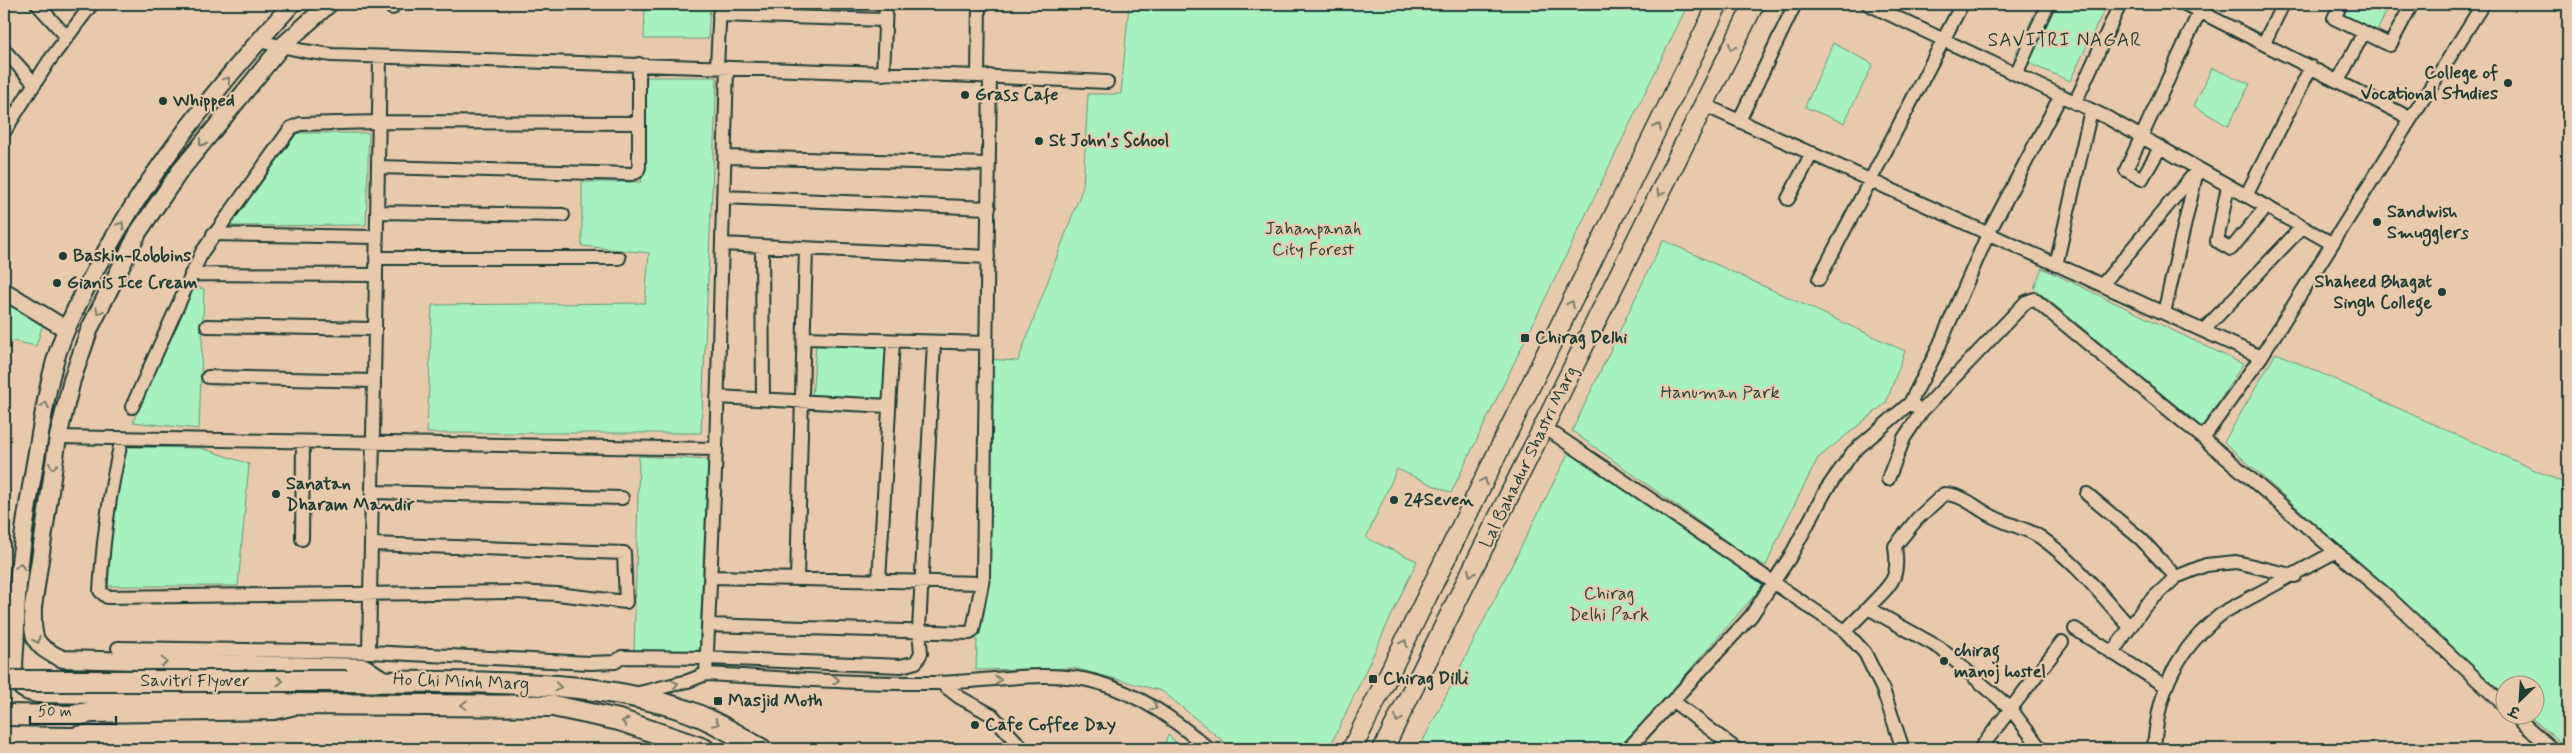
<svg xmlns="http://www.w3.org/2000/svg" width="2572" height="753" viewBox="0 0 2572 753" font-family="Mynerve,'Playpen Sans Deva',sans-serif">
  <style>
    .green { fill: #a7f1c0; stroke: #63977a }
    .lines { fill: none; stroke-linecap: round; stroke-linejoin: round }
    .minor-casing { stroke: #1f3d34; stroke-width: 16 }
    .tertiary-casing { stroke: #1f3d34; stroke-width: 20 }
    .secondary-casing { stroke: #1f3d34; stroke-width: 22 }
    .primary-casing { stroke: #1f3d34; stroke-width: 24 }
    .minor { stroke: #e7c9ae; stroke-width: 12 }
    .tertiary { stroke: #e7c9ae; stroke-width: 16 }
    .secondary { stroke: #e7c9ae; stroke-width: 19 }
    .primary { stroke: #e7c9ae; stroke-width: 20 }
    .primary-bridge-casing { stroke: #1f3d34; stroke-width: 24; stroke-linecap: butt }
    .primary-bridge { stroke: #e7c9ae; stroke-width: 20 }
    .oneway { stroke: #797c6b }
    .poi-dot { fill: #1f3d34; stroke: #e7c9ae; stroke-width: 2 }
    .labels { text-anchor: middle; dominant-baseline: central; stroke-width: 4.5; stroke-linejoin: round; paint-order: stroke }
    .poi-label { font-size: 18px; font-weight: bold; fill: #1f3d34; stroke: #e7c9ae; text-anchor: start }
    .park-label { font-size: 18px; fill: #26463b; stroke: #e7c9ae }
    .street-label { font-size: 18px; fill: #1f3d34; stroke: #e7c9ae }
    .neighbourhood-label { font-size: 19px; letter-spacing: 1px; fill: #1f3d34; stroke: #e7c9ae }
  </style>
  <rect width="100%" height="100%" fill="#e7c9ae"/>
  <filter id="ink" filterUnits="userSpaceOnUse"><feTurbulence type="fractalNoise" baseFrequency=".02" numOctaves="2"/><feDisplacementMap in="SourceGraphic" scale="10" xChannelSelector="R" yChannelSelector="G"/><feConvolveMatrix kernelMatrix="1 2 1 2 8 2 1 2 1" color-interpolation-filters="sRGB"/></filter>
  <g filter="url(#ink)">
    <path class="green" d="M645,4H710L708,39H644Z
      M1129,4H1688L1451,493L1397,469L1366,538L1417,561L1329,749H1233L1162,691L1074,668L976,670L986,359L1018,361L1083,187L1088,94H1121Z
      M2039,4H2107L2070,81L2014,57Z
      M2341,4H2390L2374,37L2334,18Z
      M1833,43L1873,64L1844,123L1805,107Z
      M2212,68L2250,84L2228,126L2194,106Z
      M647,77H717L701,433H427L432,305L645,303L649,253L582,246V182H641Z
      M297,133H369L366,225L230,226Z
      M1663,240L1905,351L1886,403L1818,458L1782,529L1766,566L1750,558L1572,431Z
      M2042,268L2243,364L2202,427L2034,288Z
      M192,286L204,289L199,429L133,422L161,350Z
      M4,303L44,321L36,346L4,339Z
      M816,345L890,347L886,401L812,399Z
      M2276,353L2568,485V749L2529,716H2534V686H2504V694L2224,442Z
      M127,447L201,448L249,464L238,586H108L114,502Z
      M1570,450L1767,581L1621,749H1419Z
      M639,456L708,460L699,656L634,653Z
      M1168,735L1183,749H1163Z"/>
    <g class="lines">
      <defs>
        <path id="minor" d="M37,4L66,36
          M1868,4L2106,117L2331,243
          M2185,4L2410,118
          M2341,4L2334,18L2390,45L2412,4
          M392,8V4
          M719,15L885,20
          M258,41L304,51L332,55L978,76L1107,82
          M2264,43L2283,4
          M4,50L35,84
          M717,67L720,4
          M883,74L886,4
          M2016,74L2048,4
          M978,76L979,4
          M2338,81L2364,32
          M2075,103L2120,4
          M1704,105L2261,357
          M1739,121L1795,4
          M4,132L49,61L92,4
          M2160,148L2142,179L2126,170L2203,4
          M725,157L989,164
          M378,167L631,174L637,172L639,167V64
          M2228,186L2217,241L2231,249L2266,207
          M2246,196L2311,67
          M723,197L989,208
          M1788,199L1812,153
          M377,212L563,215
          M213,234L376,237
          M722,244L988,257
          M762,247L763,399
          M376,258H619
          M2056,265L2091,110
          M191,274L376,275
          M1819,279L1962,4
          M2102,285L2198,169
          M2164,313L2197,171
          M207,326L375,329
          M2203,331L2302,227
          M804,338L986,343
          M208,377L374,381
          M717,397L889,406
          M1910,403L1922,411L2026,302L2034,299L2203,438L2384,593L2504,705
          M132,407L202,252L291,128L300,124L378,122L639,123
          M1544,427L1845,631L1865,653L1883,690L1903,749
          M58,437L716,449L706,674
          M122,438C110,489 103,539 100,591L107,597L514,592L557,594L626,602L624,553L371,544
          M2203,438L2261,357L2483,4
          M716,449L727,68
          M1888,479L1904,438L1922,411
          M372,492L622,498
          M2087,494L2141,539L2176,577L2206,565L2236,562L2295,576
          M302,539L303,443
          M710,577L982,583
          M797,579L806,249
          M879,581L893,341
          M1868,608C1891,583 1900,581 1895,546L1917,519L1944,494C1961,494 1974,506 1988,514C2004,524 2025,527 2040,537C2075,561 2101,595 2129,626
          M708,625L970,633L973,630L983,578L990,76
          M2075,629L2165,686
          M1845,631L1868,608L1940,648L2010,708L2041,749
          M118,648L369,652L590,663L615,662L622,657L707,658L901,666L916,662L921,653L919,630L934,343
          M369,652L380,57
          M2112,653L2145,606L2176,577
          M941,683L959,697L992,715L1023,749
          M635,694L688,681L706,674C782,678 858,684 933,683C985,683 1045,668 1096,682C1141,695 1174,719 1209,749
          M1673,701L1736,749
          M2515,716L2552,749
          M1628,749L1751,616L1790,557L1826,490L1853,452L1910,403L1936,353L1988,234L2061,95
          M1980,749L2062,642
          M2154,749C2158,689 2176,650 2224,612L2335,552"/>
        <path id="tertiary" d="M292,4C203,101 120,208 67,328C50,366 45,406 38,446C28,503 18,559 16,617C16,628 16,638 15,649C14,670 9,689 37,694L273,698L295,704
          M329,4L281,47L180,171L139,231L90,328L72,380L58,437L33,607C32,639 33,646 63,659L364,667L387,682
          M4,291L66,329"/>
        <path id="secondary" d="M1352,749L1718,4
          M1383,749L1754,4"/>
        <path id="primary" d="M347,681C457,684 586,675 690,712C715,721 738,736 761,749
          M4,715L71,716L93,712L274,709L295,704L553,706L619,720L704,749"/>
      </defs>
      <use href="#minor" class="minor-casing"/>
      <use href="#tertiary" class="tertiary-casing"/>
      <use href="#secondary" class="secondary-casing"/>
      <use href="#primary" class="primary-casing"/>
      <use href="#minor" class="minor"/>
      <use href="#tertiary" class="tertiary"/>
      <use href="#secondary" class="secondary"/>
      <use href="#primary" class="primary"/>
      <defs>
        <path id="primary-bridge" d="M4,681H347"/>
      </defs>
      <use href="#primary-bridge" class="primary-bridge-casing"/>
      <use href="#primary-bridge" class="primary-bridge"/>
    </g>
    <defs><path id="oneway-chevron" d="M-2-3.5L2.5 0L-2 3.5" fill="none" stroke-width="1.6" stroke-linecap="round" stroke-linejoin="round" transform="scale(1.25)"/></defs>
    <g class="oneway">
      <use href="#oneway-chevron" transform="translate(1732 47) rotate(116)"/>
      <use href="#oneway-chevron" transform="translate(227 80) rotate(-52)"/>
      <use href="#oneway-chevron" transform="translate(1658 127) rotate(-64)"/>
      <use href="#oneway-chevron" transform="translate(202 143) rotate(128)"/>
      <use href="#oneway-chevron" transform="translate(1660 193) rotate(116)"/>
      <use href="#oneway-chevron" transform="translate(121 225) rotate(-58)"/>
      <use href="#oneway-chevron" transform="translate(1571 304) rotate(-64)"/>
      <use href="#oneway-chevron" transform="translate(99 311) rotate(117)"/>
      <use href="#oneway-chevron" transform="translate(45 405) rotate(-80)"/>
      <use href="#oneway-chevron" transform="translate(53 466) rotate(98)"/>
      <use href="#oneway-chevron" transform="translate(1484 481) rotate(-64)"/>
      <use href="#oneway-chevron" transform="translate(20 566) rotate(-84)"/>
      <use href="#oneway-chevron" transform="translate(1471 573) rotate(116)"/>
      <use href="#oneway-chevron" transform="translate(37 640) rotate(62)"/>
      <use href="#oneway-chevron" transform="translate(1404 643) rotate(-64)"/>
      <use href="#oneway-chevron" transform="translate(164 662) rotate(1)"/>
      <use href="#oneway-chevron" transform="translate(836 680) rotate(2)"/>
      <use href="#oneway-chevron" transform="translate(998 680) rotate(-4)"/>
      <use href="#oneway-chevron" transform="translate(280 681)"/>
      <use href="#oneway-chevron" transform="translate(675 684) rotate(-14)"/>
      <use href="#oneway-chevron" transform="translate(558 687) rotate(5)"/>
      <use href="#oneway-chevron" transform="translate(464 705) rotate(-180)"/>
      <use href="#oneway-chevron" transform="translate(1154 707) rotate(31)"/>
      <use href="#oneway-chevron" transform="translate(1398 719) rotate(116)"/>
      <use href="#oneway-chevron" transform="translate(625 722) rotate(-164)"/>
      <use href="#oneway-chevron" transform="translate(716 723) rotate(26)"/>
    </g>
  </g>
  <g class="poi-dot">
    <circle cx="2508" cy="83" r="5"/>
    <circle cx="965" cy="95" r="5"/>
    <circle cx="163" cy="101" r="5"/>
    <circle cx="1039" cy="141" r="5"/>
    <circle cx="2377" cy="222" r="5"/>
    <circle cx="63" cy="256" r="5"/>
    <circle cx="57" cy="283" r="5"/>
    <circle cx="2442" cy="292" r="5"/>
    <rect x="1520" y="333" width="10" height="10" rx="2.5"/>
    <circle cx="276" cy="494" r="5"/>
    <circle cx="1394" cy="500" r="5"/>
    <circle cx="1944" cy="661" r="5"/>
    <rect x="1368" y="674" width="10" height="10" rx="2.5"/>
    <rect x="713" y="696" width="10" height="10" rx="2.5"/>
    <circle cx="975" cy="725" r="5"/>
  </g>
  <g class="labels">
    <g class="poi-label">
      <text x="2498" y="73" text-anchor="end">College of<tspan x="2498" dy="21">Vocational Studies</tspan></text>
      <text x="975" y="95">Grass Cafe</text>
      <text x="173" y="101">Whipped</text>
      <text x="1049" y="141">St John's School</text>
      <text x="2387" y="212">Sandwish<tspan x="2387" dy="21">Smugglers</tspan></text>
      <text x="73" y="256">Baskin-Robbins</text>
      <text x="2432" y="282" text-anchor="end">Shaheed Bhagat<tspan x="2432" dy="21">Singh College</tspan></text>
      <text x="67" y="283">Gianis Ice Cream</text>
      <text x="1535" y="338">Chirag Delhi</text>
      <text x="286" y="484">Sanatan<tspan x="286" dy="21">Dharam Mandir</tspan></text>
      <text x="1404" y="500">24Seven</text>
      <text x="1954" y="651">chirag<tspan x="1954" dy="21">manoj hostel</tspan></text>
      <text x="1383" y="679">Chirag Dilli</text>
      <text x="728" y="701">Masjid Moth</text>
      <text x="985" y="725">Cafe Coffee Day</text>
    </g>
    <g class="park-label">
      <text x="1313" y="229">Jahanpanah<tspan x="1313" dy="21">City Forest</tspan></text>
      <text x="1720" y="393">Hanuman Park</text>
      <text x="1609" y="594">Chirag<tspan x="1609" dy="21">Delhi Park</tspan></text>
    </g>
    <g class="street-label">
      <text transform="translate(1529 457) rotate(-64)">Lal Bahadur Shastri Marg</text>
      <text x="195" y="681">Savitri Flyover</text>
      <text transform="translate(461 682) rotate(2)">Ho Chi Minh Marg</text>
    </g>
    <g class="neighbourhood-label">
      <text x="2065" y="40">SAVITRI NAGAR</text>
    </g>
  </g>
  <rect width="2572" height="753" fill="none" stroke="#e7c9ae" stroke-width="20"/>
  <rect x="10" y="10" width="2552" height="733" fill="none" stroke="#1f3d34" stroke-width="2" filter="url(#ink)"/>
  <g transform="translate(2520 700) rotate(205)"><circle r="24" fill="#e7c9ae" stroke="#97917d"/>
  <path d="M0-4L9 19L0 12L-9 19Z" fill="#1f3d34"/>
  <text y="-8" font-size="14" font-weight="bold" text-anchor="middle" fill="#1f3d34">उ</text>
  </g>
  <path d="M30 716v8h86v-8" fill="none" stroke="#1f3d34" stroke-width="2.5"/>
  <text x="38" y="716" font-size="15" fill="#1f3d34" stroke="#e7c9ae" stroke-width="4" paint-order="stroke">50 m</text>
</svg>
